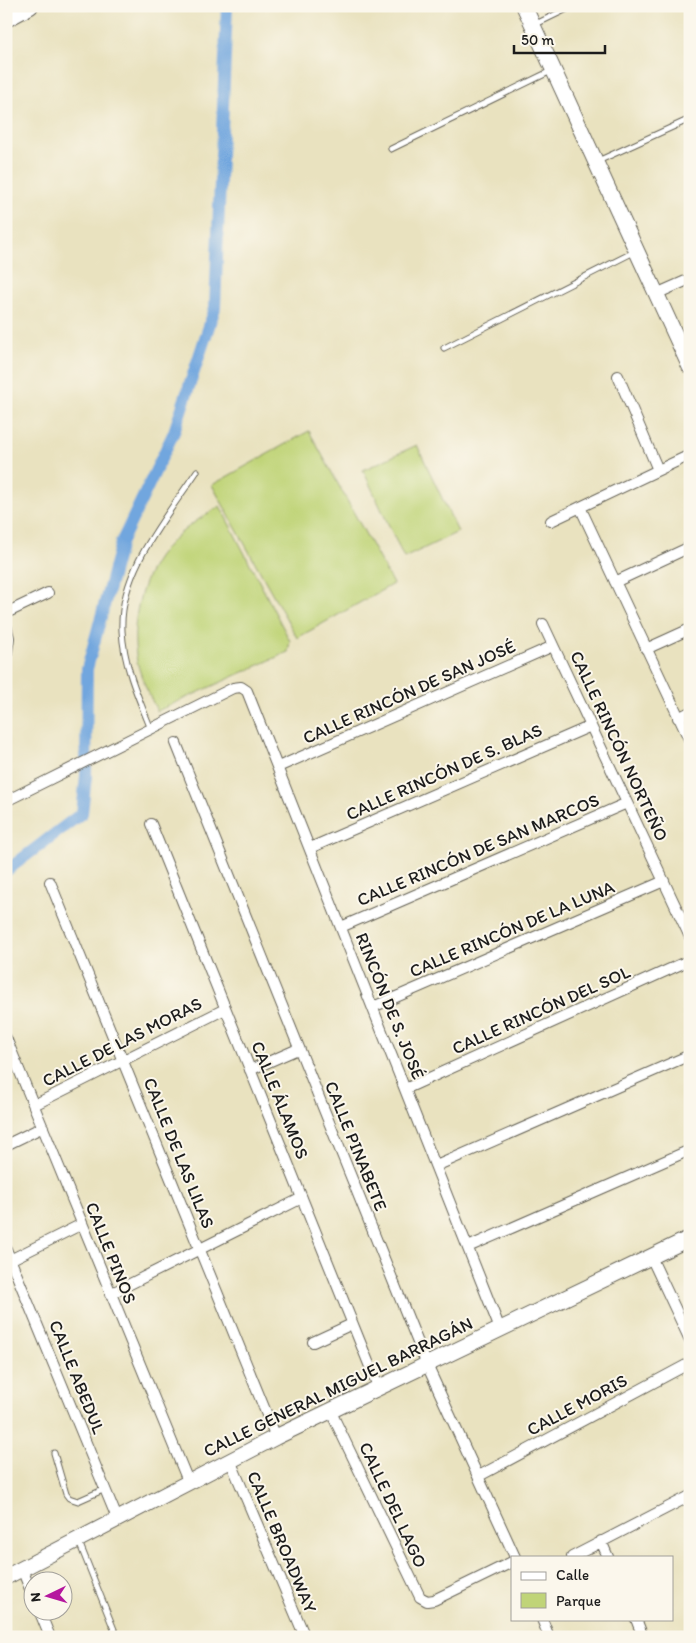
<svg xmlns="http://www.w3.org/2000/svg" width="696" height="1643" viewBox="0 0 696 1643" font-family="Itim,sans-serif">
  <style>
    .green { fill: #c0d478; stroke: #6e784a }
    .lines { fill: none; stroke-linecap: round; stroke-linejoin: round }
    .canal { stroke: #71a6de; stroke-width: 12 }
    .lane-casing { stroke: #646155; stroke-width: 7 }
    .street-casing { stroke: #646155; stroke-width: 12 }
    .secondary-casing { stroke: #646155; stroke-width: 17 }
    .primary-casing { stroke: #646155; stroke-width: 18 }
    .lane { stroke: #fff; stroke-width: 5 }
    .street { stroke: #fff; stroke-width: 10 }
    .secondary { stroke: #fff; stroke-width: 15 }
    .primary { stroke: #fff; stroke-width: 16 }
    .labels { text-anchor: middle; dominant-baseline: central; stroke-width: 4; stroke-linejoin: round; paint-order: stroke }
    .street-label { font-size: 18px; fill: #1c1c1c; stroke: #fbf7ec }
  </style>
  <rect width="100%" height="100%" fill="#fbf7ec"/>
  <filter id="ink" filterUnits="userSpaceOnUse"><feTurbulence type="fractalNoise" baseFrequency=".02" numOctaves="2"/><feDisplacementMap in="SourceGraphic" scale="10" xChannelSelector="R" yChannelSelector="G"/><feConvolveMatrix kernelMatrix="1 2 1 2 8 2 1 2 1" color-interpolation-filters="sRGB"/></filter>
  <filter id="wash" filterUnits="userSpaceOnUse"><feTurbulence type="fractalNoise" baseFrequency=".0096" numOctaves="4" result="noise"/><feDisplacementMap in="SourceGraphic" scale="20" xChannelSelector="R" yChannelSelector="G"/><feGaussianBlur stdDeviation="1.12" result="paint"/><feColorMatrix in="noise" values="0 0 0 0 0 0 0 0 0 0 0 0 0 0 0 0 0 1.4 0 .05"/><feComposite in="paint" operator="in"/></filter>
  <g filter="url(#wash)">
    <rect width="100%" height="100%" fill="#e9e2bf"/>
    <path class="green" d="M309,431L393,584L297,638L212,485Z
      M417,445L458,532L404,558L363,470Z
      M220,506L290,641L288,652L157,711C149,694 141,679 137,661C130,625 140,579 163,551C178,532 200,518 220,506Z"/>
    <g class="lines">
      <path class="canal" d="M6,871L82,813L86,776L87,669L121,543L174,432L215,308L227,6"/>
    </g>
  </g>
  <g filter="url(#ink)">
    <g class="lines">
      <defs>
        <path id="lane" d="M536,24L573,6
          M391,149L553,70
          M598,161L690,119
          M444,348L636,251
          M151,729C138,697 124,666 122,631C119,571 166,518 197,471
          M54,1453L66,1494L69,1498L78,1501L105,1489
          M79,1542L117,1637"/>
        <path id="street" d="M656,294L690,279
          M618,376L658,470
          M580,507L690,741
          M551,521L690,455
          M615,582L690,547
          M6,613L48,593
          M543,624L690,937
          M6,625L9,638L6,659
          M646,649L690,629
          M678,718L690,712
          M176,743L427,1365L515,1557
          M278,767L553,646
          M6,801L233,688L241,687L247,691L500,1329
          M151,824L379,1389
          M310,848L591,726
          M50,882L276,1437
          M341,927L627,803
          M373,1007L664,881
          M6,1038L188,1481
          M250,1070L298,1049
          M405,1089L690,960
          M34,1105L225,1009
          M6,1145L43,1127
          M436,1166L690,1055
          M468,1247L690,1150
          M6,1249L117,1518
          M651,1257L690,1340
          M6,1262L82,1224
          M110,1294L302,1198
          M313,1342L352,1324
          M331,1412L420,1597L427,1601L434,1600L512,1562
          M230,1460L305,1637
          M479,1476L690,1363
          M601,1541L608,1557
          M572,1557L690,1496
          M22,1569L32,1594
          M39,1610L50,1637
          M542,1619L549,1637
          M636,1619L643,1637"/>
        <path id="secondary" d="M524,6L690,367
          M6,1577L276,1437L690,1238"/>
        <path id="primary" d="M6,19L30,6"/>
      </defs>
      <use href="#lane" class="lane-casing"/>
      <use href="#street" class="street-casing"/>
      <use href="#secondary" class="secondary-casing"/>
      <use href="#primary" class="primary-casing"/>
      <use href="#lane" class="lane"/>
      <use href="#street" class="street"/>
      <use href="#secondary" class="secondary"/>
      <use href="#primary" class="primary"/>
    </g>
  </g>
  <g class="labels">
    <g class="street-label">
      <text transform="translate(409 692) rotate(-24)">CALLE RINCÓN DE SAN JOSÉ</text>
      <text transform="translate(619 746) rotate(65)">CALLE RINCÓN NORTEÑO</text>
      <text transform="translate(444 772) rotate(-24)">CALLE RINCÓN DE S. BLAS</text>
      <text transform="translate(478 850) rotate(-23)">CALLE RINCÓN DE SAN MARCOS</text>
      <text transform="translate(512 929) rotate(-23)">CALLE RINCÓN DE LA LUNA</text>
      <text transform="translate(390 1006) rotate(68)">RINCÓN DE S. JOSÉ</text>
      <text transform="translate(541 1010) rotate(-24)">CALLE RINCÓN DEL SOL</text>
      <text transform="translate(122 1042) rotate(-27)">CALLE DE LAS MORAS</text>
      <text transform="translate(280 1100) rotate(68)">CALLE ÁLAMOS</text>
      <text transform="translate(356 1146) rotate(68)">CALLE PINABETE</text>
      <text transform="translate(179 1153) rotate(68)">CALLE DE LAS LILAS</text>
      <text transform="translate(111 1253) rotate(68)">CALLE PINOS</text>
      <text transform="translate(77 1377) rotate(68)">CALLE ABEDUL</text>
      <text transform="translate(338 1387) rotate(-26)">CALLE GENERAL MIGUEL BARRAGÁN</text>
      <text transform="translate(577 1405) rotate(-28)">CALLE MORIS</text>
      <text transform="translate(393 1505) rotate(65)">CALLE DEL LAGO</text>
      <text transform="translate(282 1542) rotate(67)">CALLE BROADWAY</text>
    </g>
  </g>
  <rect width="696" height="1643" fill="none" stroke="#fbf7ec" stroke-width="25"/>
  <rect x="511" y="1556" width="162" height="65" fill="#fbf7ec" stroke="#a29f99"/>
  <rect x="521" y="1572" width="25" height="8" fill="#ffffff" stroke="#a29f99"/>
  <text x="556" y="1580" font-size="15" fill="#1c1c1c">Calle</text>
  <rect x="521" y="1593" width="25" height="15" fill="#c0d478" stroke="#a29f99"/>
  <text x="556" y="1606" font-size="15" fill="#1c1c1c">Parque</text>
  <g transform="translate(48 1596) rotate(265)"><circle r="24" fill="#fbf7ec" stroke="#a29f99"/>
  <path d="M0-4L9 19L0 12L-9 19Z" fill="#b5179e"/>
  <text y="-8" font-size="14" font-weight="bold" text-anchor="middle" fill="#1c1c1c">N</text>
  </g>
  <path d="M514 45v8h91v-8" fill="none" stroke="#1c1c1c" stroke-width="2.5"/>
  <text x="521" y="45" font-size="15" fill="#1c1c1c" stroke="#fbf7ec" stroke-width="4" paint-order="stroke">50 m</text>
</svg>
